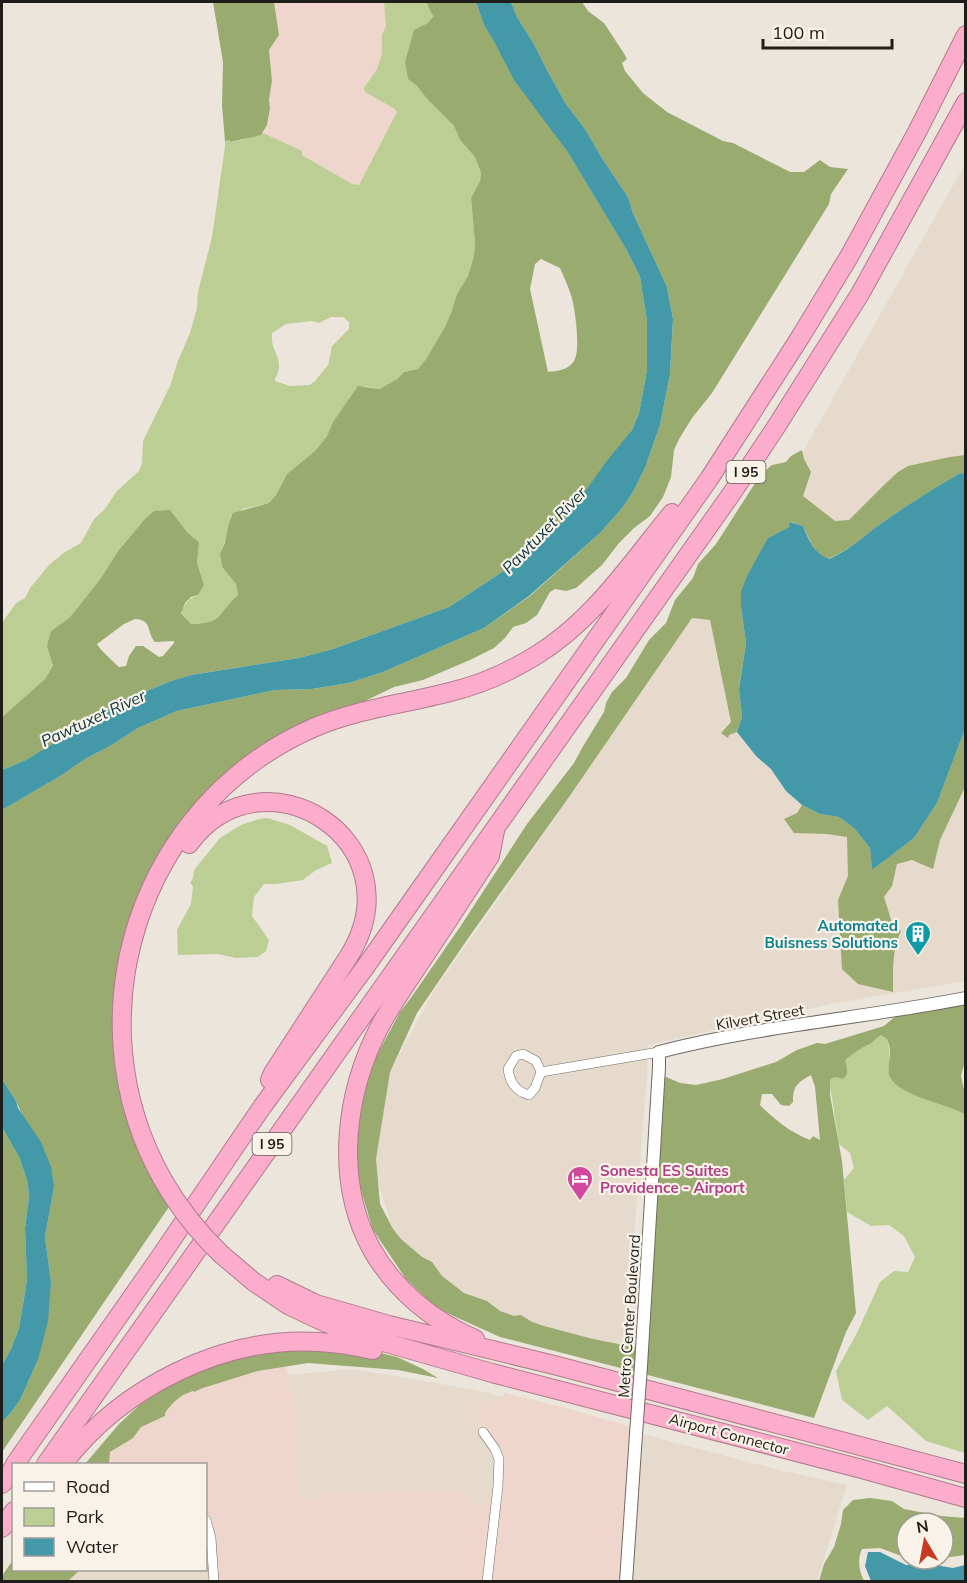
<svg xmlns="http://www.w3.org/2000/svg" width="967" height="1583" viewBox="0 0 967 1583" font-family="Mulish,sans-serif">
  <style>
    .built { fill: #e5dacb }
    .industrial { fill: #eed6cc }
    .green { fill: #bcce93; fill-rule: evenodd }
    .forest { fill: #99ab6f; fill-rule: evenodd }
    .water { fill: #4499a8 }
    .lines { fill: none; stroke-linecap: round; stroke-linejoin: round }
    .minor-casing { stroke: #706a62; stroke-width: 10 }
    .tertiary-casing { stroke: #706a62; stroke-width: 14 }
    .motorway-casing { stroke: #af7b8d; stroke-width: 20 }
    .minor { stroke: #fff; stroke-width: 9 }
    .tertiary { stroke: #fff; stroke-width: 12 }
    .motorway { stroke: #fdadcc; stroke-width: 18 }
    .tertiary-bridge-casing { stroke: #706a62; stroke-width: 14; stroke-linecap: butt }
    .motorway-bridge-casing { stroke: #af7b8d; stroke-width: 20; stroke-linecap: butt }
    .tertiary-bridge { stroke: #fff; stroke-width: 12 }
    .motorway-bridge { stroke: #fdadcc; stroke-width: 18 }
    .labels { text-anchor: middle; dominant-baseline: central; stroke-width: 4.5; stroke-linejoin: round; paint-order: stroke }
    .shield { fill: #f8f2e9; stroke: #605d57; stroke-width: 1.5 }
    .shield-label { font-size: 14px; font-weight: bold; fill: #1f1d19 }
    .culture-label { font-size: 15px; font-weight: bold; fill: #0d838f; stroke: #f8f2e9; text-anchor: end }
    .street-label { font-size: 15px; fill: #1f1d19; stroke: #f8f2e9 }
    .hotel-label { font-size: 15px; font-weight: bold; fill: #b23c85; stroke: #f8f2e9; text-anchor: start }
    .water-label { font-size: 16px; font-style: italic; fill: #0a343b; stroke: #f8f2e9 }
  </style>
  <rect width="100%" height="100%" fill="#ebe5dc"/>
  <path class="built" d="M965,164V474L960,473L865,534L774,503Z
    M692,618L710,620L731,722L737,732L756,756L771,769L786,791L802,805L820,814L965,729V981L831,1004L648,1045L647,1075L624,1363L523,1341L398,1246L372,1162L384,1082L434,991L533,850Z
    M353,1369L476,1390L779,1470L847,1485L817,1581L32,1582L42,1570H206V1464L245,1379Z"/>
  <path class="industrial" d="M273,2H384L386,27L382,35V54L377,69L364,88L365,92L396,109L397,112L359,185L352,184L302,155L301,151L263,133L267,125L270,108L269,99L272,81L269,50L279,35Z
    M286,1366L291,1384L289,1385L294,1405L297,1408L299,1490L301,1498L307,1499H315L317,1493L450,1490L469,1494L471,1503L494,1505L499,1460L483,1432L479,1409L482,1401L502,1400L504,1393L566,1408L635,1428L626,1581H214L206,1528V1464H109L110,1452L132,1438L141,1427L165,1416V1413L171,1405L183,1394L193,1391L194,1392L203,1388L258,1371Z"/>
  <path class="green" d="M384,2H426L433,15L428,23L422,27L410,49L405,62L408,79L417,86L428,100L454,126L460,140L475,157L481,173L480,181L471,198L475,242L474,256L468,276L457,294L451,313L445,327L426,359L418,369L404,372L397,379L378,389L365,386L347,403L333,422L327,436L316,450L287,474L276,495L269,503L243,509L228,526L225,542L220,554L221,562L222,567L236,584L238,595C216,614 225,623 191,624L181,612C185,603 188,599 198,595L201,575L197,563L199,542L188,533L170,510L144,520L118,551L101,578L75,611L69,618L51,631L53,664L45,679L2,717V623L16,603L25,598L30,588L49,565L65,552L81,543L94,519L104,510L117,491L139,471L142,464L143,441L170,386L178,361L190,333L197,308L198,292L212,237L225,146V141L231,140V142L242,140L263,133L302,151V155L352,184L359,185L397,112L395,109L365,92L364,88L377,69L382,54V35L386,26ZM331,317H343L349,322V329L332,346L328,365L315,381L310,385L290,386L275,381C275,377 279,372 279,367C280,356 270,348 272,333L286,324L312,321L319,323Z
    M267,818L290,825L327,846L332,863L316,870L303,880L276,884H264L254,897L252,916L269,940L266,951L258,957L236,958L218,954L178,955L177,930L191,904L193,886L190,883L193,878L194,870L220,838L241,825L259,819Z
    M881,1035L887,1039C891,1052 888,1064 891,1077L965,1115V1453L926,1441L887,1406L868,1420L842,1400L836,1371L857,1333L880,1282L894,1271L908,1272L915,1257L904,1236L889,1225L871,1226L847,1212L844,1180L854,1168L850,1153L839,1144L830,1085L831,1079L848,1071L845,1060C853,1054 859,1049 868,1045C872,1043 876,1038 881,1035Z"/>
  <path class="forest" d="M213,2H274L279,35L269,50L272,81L269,99L270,108L267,125L261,135L230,142V140L225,141L222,105L223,62Z
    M426,2H476L484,25L567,151L626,249L640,277L647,321V370L639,413L632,430L567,517L556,528L505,570L449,607L333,649L299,658L191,675L171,681L120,702L26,760L2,770V717L45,679L53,665L47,646L51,631L69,618L75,611L101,578L118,551L144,520L154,511L170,510L188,533L199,542L197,563L204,585L198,595L191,597L185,603L181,613L191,624C225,623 216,614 238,595L236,584L222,567L220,554L225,543L228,526L233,513L269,503L276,495L287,474L316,450L327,436L333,422L358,386L379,389L397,379L404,372L418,369L426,359L445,327L451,313L457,294L468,276L474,256L475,242L471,198L480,181L481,173L475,157L460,140L454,126L428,100L417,86L408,79L405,62L414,30L428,23L433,16ZM541,259L560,268C564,277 568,286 571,295C575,307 581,350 574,361C568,370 558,371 548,372L530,289L535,264ZM135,619C153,620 146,632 155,642L174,641V643L163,656L159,657L143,646H136L129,656L126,666L119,667C114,662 99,649 97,644L124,624Z
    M511,2H582L588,11L604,23L625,55L627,59L622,63L625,71L643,93L667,112L723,141L733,143L790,172H804L820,160L830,167L848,169L831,194L829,204L712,393L692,418L679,439L674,450L671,477L663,497L650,516L634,528L619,543L602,565L576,588L566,591L555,589L550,592L537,615L526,623L513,627L505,638L494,648L470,660L423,680L394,687L367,700L364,704L227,776L126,940L123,1088L175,1198L2,1452V1422L9,1415L20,1400L38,1360L51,1282L45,1237L54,1187L16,1101L2,1079V810L62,775L85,759L110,746L138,728L177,711L275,690L312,689L349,683L383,672L484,628L530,596L600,533L623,507L633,492L645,468L660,425L670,374L673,319L667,287L633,213L628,197L602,158L585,129L566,104L548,72L534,44L517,17Z
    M802,450L804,459L811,472L803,496L835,521L849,520L884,485L898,472L908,466L950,457L965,455V474L960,473C935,488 910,503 886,520C867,533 850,550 828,559C813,552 810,540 803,526L791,522L789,527L768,538L741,607L746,643L739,688L742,717L737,732L729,735L728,738L721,733L731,722L710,620L692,618L569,797L469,937L417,1013L390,1072L376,1159L380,1204L393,1229L401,1239L422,1257L432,1262L442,1276L464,1293L487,1301L500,1311L514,1316L521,1315L532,1322L544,1326L593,1339L643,1349L664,1076L680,1083L696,1085L723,1079L776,1062L797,1050L817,1043L825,1044L884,1026L898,1014L965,999V1061L961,1076L965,1094V1115C948,1103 900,1097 890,1077C887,1070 890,1060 890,1053C890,1048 889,1044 887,1039L881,1035C876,1038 873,1043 868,1045C859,1049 853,1054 845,1060C847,1067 850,1074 843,1079L836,1077L831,1079C829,1085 831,1089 830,1095L842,1161L856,1313L846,1332L814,1418L500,1337L436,1308L406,1279L373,1230L360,1187L353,1119L371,1066L400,1012L410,999L460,927L527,824L574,763L582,748L604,712L606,703L612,692L626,678L649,640L666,623L675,600L693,578L698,564L716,544L761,474L772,465L786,462L791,456ZM811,1075L815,1087L820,1140L813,1136L810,1140C790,1132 775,1120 760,1105L762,1094H772L781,1105L789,1106L793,1102C793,1086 797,1083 811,1075Z
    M965,729V787L940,840L933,869L912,860L897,864L892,886L884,897L893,926L901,931C892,948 893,973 893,992L858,984L842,969L838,900L848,876L847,837L827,834L794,833L784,819L797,813L802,805L820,814L839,817L854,828L870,848L872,868L876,867L914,838L937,803Z
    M2,1127L19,1157L27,1180L29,1196L25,1228L27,1280L19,1328L11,1349L2,1365Z
    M292,1345L381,1353L397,1357L423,1369L438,1378L398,1370L308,1363L258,1371L203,1388L194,1392L193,1391C180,1395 173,1402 165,1413V1416L141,1427L133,1438L110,1452L109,1464H85L119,1424L146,1399L196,1367Z
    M870,1498L892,1501L904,1509L941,1516L965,1518V1555L943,1558V1523H907V1558L880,1548L862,1549C857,1560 859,1570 864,1581H819L824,1564L834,1547L841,1524L843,1510L853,1500Z
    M13,1560L14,1570H80L68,1581H2V1576Z"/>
  <path class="water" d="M476,2H511L517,17L534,44L548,72L566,104L585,129L602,158L628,197L633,213L667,287L673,319L670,374L660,425L645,468L633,492L623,507L600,533L529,596L484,628L383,672L349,683L312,689L275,690L177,711L138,728L110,746L85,759L62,775L2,810V770L26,760L120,702L171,681L191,675L299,658L333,649L449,607L505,570L556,528L567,517L606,462L632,430L639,413L647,370V321L640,277L626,249L567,151L514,80L495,43L484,25Z
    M960,473L966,474L965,729L937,803L914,838L876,867L872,869L870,848L854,828L839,817L820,814L802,805L786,791L771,769L756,756L737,732L742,717L739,689L746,643L741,607V592L747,576L768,538L789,527L790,522L803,526C809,540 813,552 829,559C850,550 867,533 886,520C910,503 935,488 960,473Z
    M2,1079L16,1101L18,1108L41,1142L51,1167L54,1187L45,1237L51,1282L48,1321L38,1360L20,1400L9,1415L2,1422V1365L11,1349L19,1328L27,1280L25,1228L29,1196L27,1180L19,1157L2,1127Z
    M868,1552H880L906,1565L929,1564L953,1568L965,1565V1581H871L865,1566Z"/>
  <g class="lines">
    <defs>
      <path id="minor" d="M541,1072L535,1088L529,1095C515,1091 510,1082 508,1069L516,1056L523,1054L536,1061L541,1072L659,1052
        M483,1432L495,1449L499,1459L498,1486L487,1582
        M206,1520L211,1538L214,1582"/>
      <path id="tertiary" d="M641,1366L659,1067V1052C759,1026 864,1018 966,998
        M626,1582L636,1434"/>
      <path id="motorway" d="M189,844C263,743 419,842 349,956L273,1073L270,1080
        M163,1180C70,1016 140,804 313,728C357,709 404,704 450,692C479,685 509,672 535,656C593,621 630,564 672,513
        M222,1255L254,1282L288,1305L324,1322L359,1335L492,1373L862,1469L966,1498
        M277,1285L316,1304L389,1325L554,1365L966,1474
        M475,1339C432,1321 394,1289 371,1248C334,1179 345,1092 381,1024C395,999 412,975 428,951C448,920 469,888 490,856L495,831
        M15,1464L158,1260L262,1107L366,966L709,479L801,336L850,255L917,132L966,35
        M46,1464L732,493L776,427L860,294L966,102
        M63,1464C121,1388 222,1336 319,1342C337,1343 355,1346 373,1350
        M2,1484L14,1467
        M2,1528L14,1511"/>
    </defs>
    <use href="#minor" class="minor-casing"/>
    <use href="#tertiary" class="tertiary-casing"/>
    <use href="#motorway" class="motorway-casing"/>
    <use href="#minor" class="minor"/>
    <use href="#tertiary" class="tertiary"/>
    <use href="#motorway" class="motorway"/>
    <defs>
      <path id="tertiary-bridge" d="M636,1434L641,1366"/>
      <path id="motorway-bridge" d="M163,1180C179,1208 199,1233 222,1255"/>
    </defs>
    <use href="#tertiary-bridge" class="tertiary-bridge-casing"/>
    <use href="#motorway-bridge" class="motorway-bridge-casing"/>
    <use href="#tertiary-bridge" class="tertiary-bridge"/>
    <use href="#motorway-bridge" class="motorway-bridge"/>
  </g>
  <defs>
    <symbol id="building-pin" viewBox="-11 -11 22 30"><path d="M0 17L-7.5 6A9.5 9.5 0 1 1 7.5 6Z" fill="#0f9aa8" stroke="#f8f2e9"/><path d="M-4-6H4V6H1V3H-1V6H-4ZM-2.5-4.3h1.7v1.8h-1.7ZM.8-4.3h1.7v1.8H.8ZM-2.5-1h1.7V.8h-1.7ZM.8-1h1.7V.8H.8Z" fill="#fff"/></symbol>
    <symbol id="hotel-pin" viewBox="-11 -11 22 30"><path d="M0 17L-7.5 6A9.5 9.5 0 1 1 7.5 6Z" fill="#d1479c" stroke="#f8f2e9"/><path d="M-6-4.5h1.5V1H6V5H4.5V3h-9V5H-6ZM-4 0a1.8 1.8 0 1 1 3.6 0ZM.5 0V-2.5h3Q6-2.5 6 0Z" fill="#fff"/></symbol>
  </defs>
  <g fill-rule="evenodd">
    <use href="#building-pin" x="903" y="919" width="30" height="40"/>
    <use href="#hotel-pin" x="565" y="1164" width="30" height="40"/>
  </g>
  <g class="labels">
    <g class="shield">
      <rect x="726.5" y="461" width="39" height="22" rx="4.5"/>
      <rect x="252.5" y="1133" width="39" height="22" rx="4.5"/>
    </g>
    <g class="shield-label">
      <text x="746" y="472">I 95</text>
      <text x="272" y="1144">I 95</text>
    </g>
    <g class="culture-label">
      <text x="898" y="925">Automated<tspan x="898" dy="17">Buisness Solutions</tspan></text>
    </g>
    <g class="street-label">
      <text transform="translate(760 1017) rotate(-10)">Kilvert Street</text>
      <text transform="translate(629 1316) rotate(-86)">Metro Center Boulevard</text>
      <text transform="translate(729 1434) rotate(15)">Airport Connector</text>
    </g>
    <g class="hotel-label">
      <text x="600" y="1170">Sonesta ES Suites<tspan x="600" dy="17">Providence - Airport</tspan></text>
    </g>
    <g class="water-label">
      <text transform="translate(544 530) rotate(-46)">Pawtuxet River</text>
      <text transform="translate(93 718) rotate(-25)">Pawtuxet River</text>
    </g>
  </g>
  <rect width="967" height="1583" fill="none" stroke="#1f1d19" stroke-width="6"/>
  <rect x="12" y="1463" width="195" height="108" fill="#f8f2e9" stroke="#a19d96" stroke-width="1.5"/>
  <rect x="24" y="1482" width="30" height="9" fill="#ffffff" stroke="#a19d96" stroke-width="1.5"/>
  <text x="66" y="1493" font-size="18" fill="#1f1d19">Road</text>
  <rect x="24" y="1508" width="30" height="18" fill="#bcce93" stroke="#a19d96" stroke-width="1.5"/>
  <text x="66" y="1523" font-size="18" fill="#1f1d19">Park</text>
  <rect x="24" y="1538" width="30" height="18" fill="#4499a8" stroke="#a19d96" stroke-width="1.5"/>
  <text x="66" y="1553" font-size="18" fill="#1f1d19">Water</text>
  <g transform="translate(925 1541) rotate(350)"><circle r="28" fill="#f8f2e9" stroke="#a19d96" stroke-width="1.5"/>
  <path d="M0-4.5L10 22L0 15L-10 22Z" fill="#c63a25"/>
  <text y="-9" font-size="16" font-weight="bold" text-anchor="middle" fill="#1f1d19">N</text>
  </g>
  <path d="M763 39v9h129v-9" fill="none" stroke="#1f1d19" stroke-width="3"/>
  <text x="772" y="39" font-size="18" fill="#1f1d19" stroke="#f8f2e9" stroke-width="4.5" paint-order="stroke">100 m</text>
</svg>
